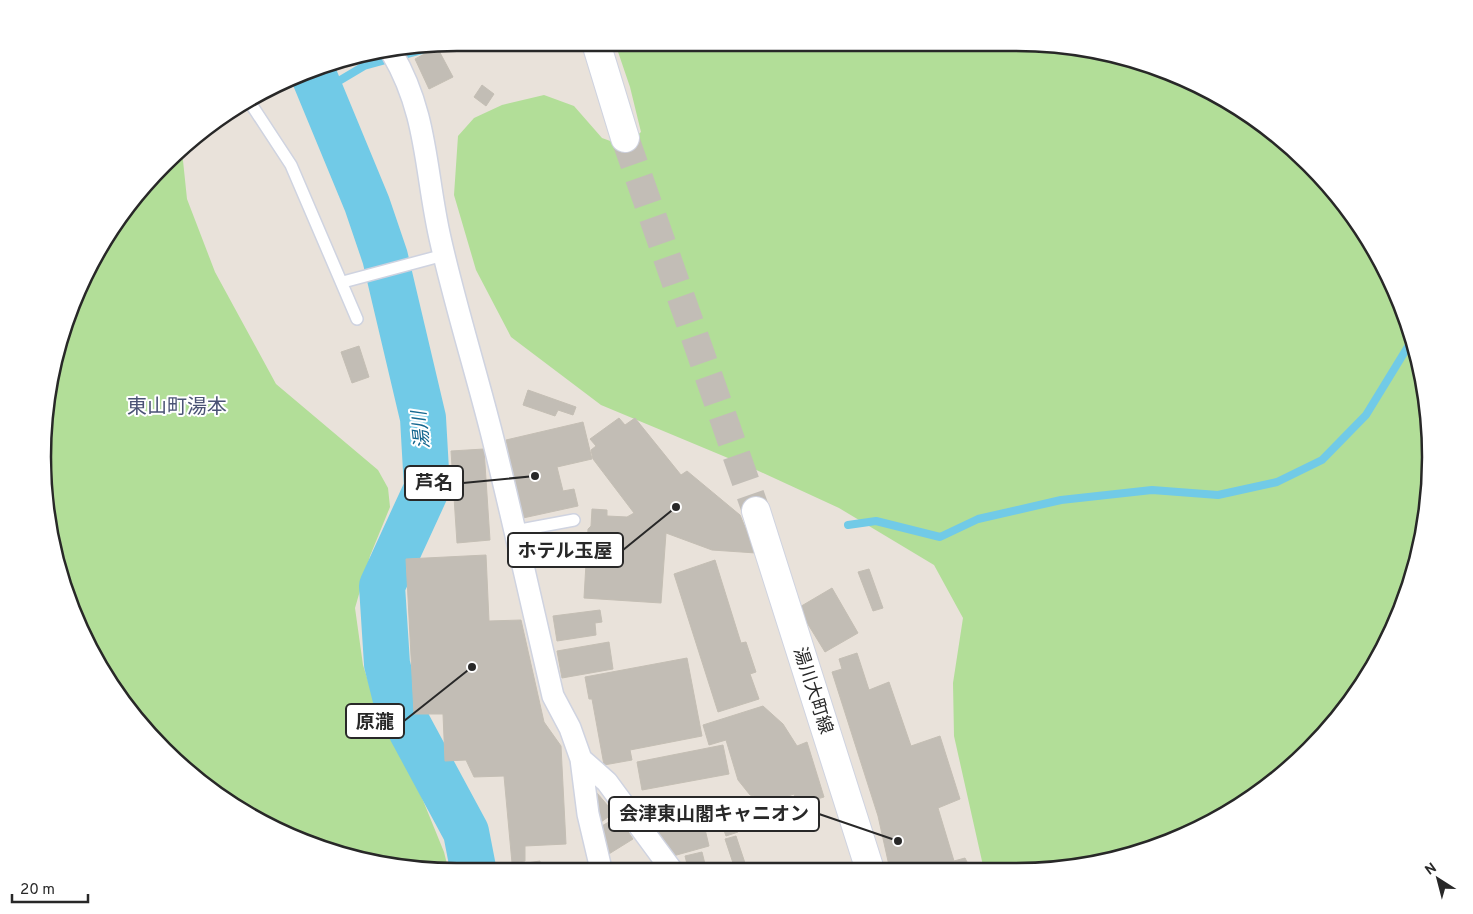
<svg xmlns="http://www.w3.org/2000/svg" width="1473" height="914" viewBox="0 0 1473 914" font-family="Overpass,'Noto Sans JP',sans-serif">
  <style>
    .green { fill: #b2de98 }
    .lines { fill: none; stroke-linecap: round; stroke-linejoin: round }
    .stream { stroke: #71cae7; stroke-width: 8 }
    .river { stroke: #71cae7; stroke-width: 46 }
    .building { fill: #c2bdb5; stroke: #c4beb4 }
    .secondary-tunnel { stroke: #c2bdb6; stroke-width: 28; stroke-dasharray: 28 14; stroke-linecap: butt }
    .service-casing { stroke: #cfd3e0; stroke-width: 14 }
    .minor-casing { stroke: #cfd3e0; stroke-width: 24 }
    .secondary-casing { stroke: #cfd3e0; stroke-width: 30 }
    .service { stroke: #fff; stroke-width: 11 }
    .minor { stroke: #fff; stroke-width: 21 }
    .secondary { stroke: #fff; stroke-width: 28 }
    .labels { text-anchor: middle; dominant-baseline: central; stroke-width: 4; stroke-linejoin: round; paint-order: stroke }
    .street-label { font-size: 18px; fill: #282828; stroke: #fff }
    .water-label { font-size: 19px; font-style: italic; fill: #14678f; stroke: #fff }
    .quarter-label { font-size: 20px; fill: #4b5375; stroke: #fff }
    .rim { fill: none; stroke: #282828; stroke-width: 2.5 }
    .leader { fill: none; stroke: #282828; stroke-width: 2 }
    .callout-dot { fill: #282828; stroke: #fff; stroke-width: 2 }
    .callout { fill: #fff; stroke: #282828; stroke-width: 2 }
    .callout-label { font-size: 19px; text-anchor: middle; font-weight: bold; fill: #282828 }
  </style>
  <rect width="100%" height="100%" fill="#e9e2da"/>
  <path class="green" d="M615,43L1070,46L1174,74L1268,128L1327,183L1375,250L1408,323L1427,403L1430,484L1416,564L1388,640L1345,709L1290,768L1223,816L1124,857L1043,871L984,870L954,736L953,683L963,618L934,565L839,508L752,468L601,405L511,337L476,270L454,195L458,136L474,118L502,105L544,95L574,106L602,138L624,146L641,132L630,87Z
    M182,151L187,199L215,272L276,384L378,470L388,488L390,507L370,556L355,608L363,665L376,706L422,798L444,852L448,868H403L299,840L205,786L113,688L64,590L43,457L64,324L128,205Z"/>
  <g class="lines">
    <path class="stream" d="M322,91L364,66L437,46
      M848,525L876,521L940,537L978,519L1061,500L1152,490L1218,495L1277,482L1322,460L1366,415L1412,340"/>
    <path class="river" d="M312,71L367,204L385,257L423,418L427,488L382,586L387,664L397,704L466,832L473,868"/>
  </g>
  <path class="building" d="M437,47L453,77L429,89L415,59Z
    M482,85L494,94L486,106L474,97Z
    M359,346L369,377L352,383L341,352Z
    M528,390L576,407L573,415L558,410L555,416L523,405Z
    M619,418L625,425L635,418L681,475L687,471L740,515L756,553L712,550L666,533L661,603L584,598L588,529L591,526L592,509L607,510V516L627,517L634,513L593,459L591,450L596,446L590,439Z
    M583,422L592,459L557,467L563,491L574,489L578,506L523,518L506,440Z
    M484,449L490,540L457,543L451,451Z
    M486,555L489,621L521,620L544,722L561,746L566,844L525,846V861L512,863L504,776L474,777L466,760L445,761L443,714H414L406,559Z
    M715,560L741,643L746,642L756,672L750,674L759,699L718,712L674,574Z
    M869,569L883,608L873,611L858,572Z
    M832,588L858,633L825,652L798,608Z
    M600,610L602,622L595,623L596,635L557,641L553,616Z
    M609,642L613,669L562,678L557,651Z
    M857,653L869,690L889,682L911,746L940,736L960,799L938,808L954,861L965,858L971,870H890L878,816L832,672L842,669L839,659Z
    M687,658L702,736L630,750L632,760L604,765L592,699H589L585,677Z
    M763,706L783,724L797,746L807,742L824,797L797,805L794,794L775,801L750,795L738,780L726,740L709,745L703,725Z
    M723,745L729,774L642,790L637,762Z
    M597,793L614,813L598,824L591,798Z
    M699,804L709,846L673,856L660,840L654,815Z
    M728,804L738,832L726,836L716,808Z
    M618,817L633,839L604,857L598,828Z
    M736,836L747,869H735L725,839Z
    M702,852L705,864L688,868L685,856Z
    M540,861V868L554,866V869L515,868L514,865Z"/>
  <g class="lines">
    <path class="secondary-tunnel" d="M625,138L756,511"/>
    <defs>
      <path id="service" d="M251,104L291,165L357,319
        M343,282L444,255
        M515,531L574,520"/>
      <path id="minor" d="M392,53C428,114 425,172 440,238C455,305 476,371 493,439C514,524 533,610 553,696L570,728L581,759L607,782L671,869
        M581,759L588,814L601,869"/>
      <path id="secondary" d="M596,43L625,138
        M756,511L870,870"/>
    </defs>
    <use href="#service" class="service-casing"/>
    <use href="#minor" class="minor-casing"/>
    <use href="#secondary" class="secondary-casing"/>
    <use href="#service" class="service"/>
    <use href="#minor" class="minor"/>
    <use href="#secondary" class="secondary"/>
  </g>
  <g class="labels">
    <g class="street-label">
      <text transform="translate(812 691) rotate(72)">湯川大町線</text>
    </g>
    <g class="water-label">
      <text transform="translate(422 430) rotate(-96)">湯川</text>
    </g>
    <g class="quarter-label">
      <text x="177" y="408">東山町湯本</text>
    </g>
  </g>
  <path d="M0 0H1473V914H0ZM457 51H1016A406 406 0 0 1 1422 457V457A406 406 0 0 1 1016 863H457A406 406 0 0 1 51 457V457A406 406 0 0 1 457 51Z" fill="#fff" fill-rule="evenodd"/>
  <path class="rim" d="M457 51H1016A406 406 0 0 1 1422 457V457A406 406 0 0 1 1016 863H457A406 406 0 0 1 51 457V457A406 406 0 0 1 457 51Z"/>
  <path class="leader" d="M535 476L463 483M676 507L623 550M472 667L404 721M898 841L819 814"/>
  <g class="callout-dot">
    <circle cx="535" cy="476" r="5"/>
    <circle cx="676" cy="507" r="5"/>
    <circle cx="472" cy="667" r="5"/>
    <circle cx="898" cy="841" r="5"/>
  </g>
  <g class="callout">
    <rect x="405" y="466" width="58" height="34" rx="5"/>
    <rect x="508" y="533" width="115" height="34" rx="5"/>
    <rect x="346" y="704" width="58" height="34" rx="5"/>
    <rect x="609" y="797" width="210" height="34" rx="5"/>
  </g>
  <g class="callout-label">
    <text x="434" y="489">芦名</text>
    <text x="565" y="557">ホテル玉屋</text>
    <text x="375" y="728">原瀧</text>
    <text x="714" y="820">会津東山閣キャニオン</text>
  </g>
  <g transform="translate(1438 879) rotate(324)" stroke="#ffffff" stroke-width="4" paint-order="stroke">
  <path d="M0-4L9 19L0 12L-9 19Z" fill="#282828"/>
  <text y="-8" font-size="14" font-weight="bold" text-anchor="middle" fill="#282828">N</text>
  </g>
  <path d="M12 894v8h76v-8" fill="none" stroke="#282828" stroke-width="2.5"/>
  <text x="20" y="894" font-size="15" fill="#282828" stroke="#ffffff" stroke-width="4" paint-order="stroke">20 m</text>
</svg>
